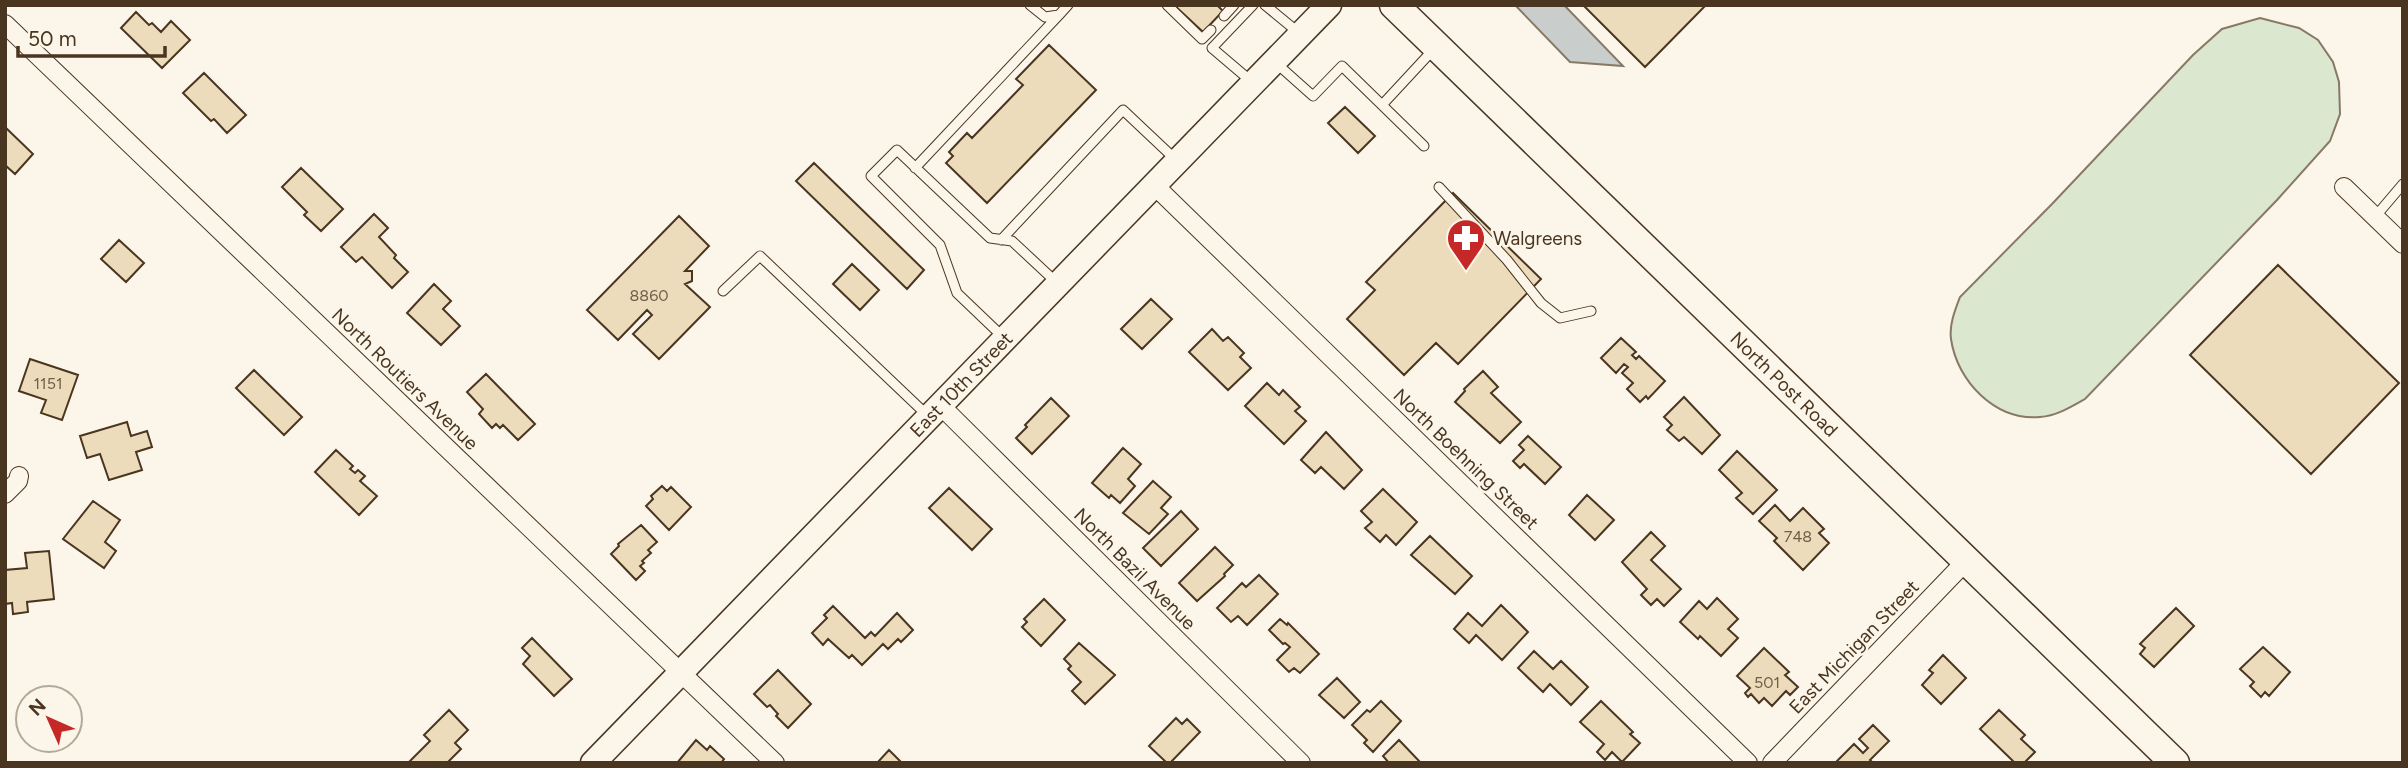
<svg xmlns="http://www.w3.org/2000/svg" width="2408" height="768" viewBox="0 0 2408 768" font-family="Figtree,sans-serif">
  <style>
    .green { fill: #dce7d0; stroke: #887966; stroke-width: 2 }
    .water { fill: #c9cecd; stroke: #887966; stroke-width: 2 }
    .building { fill: #ecdcbc; stroke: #4a3520; stroke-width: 2 }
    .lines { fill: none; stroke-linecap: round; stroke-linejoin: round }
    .service-casing { stroke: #4a3520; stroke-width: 11 }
    .minor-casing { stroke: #4a3520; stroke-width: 20 }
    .secondary-casing { stroke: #4a3520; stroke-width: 27 }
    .primary-casing { stroke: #4a3520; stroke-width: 31 }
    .service { stroke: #fbf6e9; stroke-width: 9 }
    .minor { stroke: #fbf6e9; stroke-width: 18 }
    .secondary { stroke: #fbf6e9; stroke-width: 24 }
    .primary { stroke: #fbf6e9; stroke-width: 28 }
    .labels { text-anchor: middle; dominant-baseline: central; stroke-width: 5; stroke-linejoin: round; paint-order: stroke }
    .number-label { font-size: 16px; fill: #725f47 }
    .poi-label { font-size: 19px; fill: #4a3520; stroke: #fbf6e9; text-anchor: start }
    .street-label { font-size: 19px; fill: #4a3520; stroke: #fbf6e9 }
  </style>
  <rect width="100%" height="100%" fill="#fbf6e9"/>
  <path class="green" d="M2260,18L2299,28L2318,40L2333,62L2339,82L2340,114L2330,141L2277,200L2085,399C2071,407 2056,416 2040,417C1995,421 1957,381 1951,339C1949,325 1955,310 1960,297L2052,204L2193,55L2222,29Z"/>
  <path class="water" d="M1515,5H1564L1623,66L1570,62Z"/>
  <path class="building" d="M1174,5H1217L1223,11L1203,32Z
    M1583,5H1706L1645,67Z
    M136,12L149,25L152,23L161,32L171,21L190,40L162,68L121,28Z
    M1049,45L1096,90L987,203L946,163L953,156L949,152L967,133L972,138L1023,85L1016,79Z
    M204,73L246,115L227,133L214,119L211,121L183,93Z
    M1345,107L1375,136L1358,153L1328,123Z
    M5,127L33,154L15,174L5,165Z
    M814,163L924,270L907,289L796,181Z
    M301,168L343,209L321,231L304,215L307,212L282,187Z
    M1453,193L1541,279L1458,364L1436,343L1404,375L1347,319L1375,290L1366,282Z
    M374,214L388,228L379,237L396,255L394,258L408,272L392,288L362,257L356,262L341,247Z
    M679,216L709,246L685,271H692V281L685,284L710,307L659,359L633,334L652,315L647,310L618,340L587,310Z
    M119,240L144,263L126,282L101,259Z
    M852,264L879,290L860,310L833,284Z
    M2278,265L2399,383L2311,474L2190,355Z
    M434,284L451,301L443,309L460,326L441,345L407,313Z
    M1151,299L1172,319L1142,349L1121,329Z
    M1212,329L1223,341L1228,337L1244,353L1240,357L1251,368L1228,390L1189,352Z
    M1621,338L1636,352L1632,355L1636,359L1639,356L1665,381L1648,399L1646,396L1640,402L1627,389L1633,383L1622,373L1628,367L1624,364L1616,373L1601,358Z
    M30,359L78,375L62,420L41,413L46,400L19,391Z
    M254,370L302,417L284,435L236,388Z
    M1483,371L1498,387L1491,393L1521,422L1500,443L1455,402L1465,391L1464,389Z
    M486,374L535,424L518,440L503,425L500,428L496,424L492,428L479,414L483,409L467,392Z
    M1267,383L1279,395L1283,390L1300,407L1295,411L1306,421L1284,444L1245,406Z
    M1684,397L1720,435L1702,454L1684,437L1679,441L1667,430L1672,425L1664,417Z
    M1051,398L1069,416L1032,454L1016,438L1027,427L1025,425Z
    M127,422L131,436L147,431L152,447L136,452L142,470L109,480L100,454L87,458L80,436Z
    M1326,432L1362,470L1344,489L1321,467L1315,473L1301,460Z
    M1528,436L1561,467L1545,484L1524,464L1520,468L1513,461L1524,450L1519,445Z
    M1123,448L1141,464L1128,479L1135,486L1120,503L1111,495L1109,498L1092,483Z
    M336,450L353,466L350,469L355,473L358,470L365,476L360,481L377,496L359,515L315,472Z
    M1737,451L1777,490L1753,514L1736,498L1742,493L1719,470Z
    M1153,481L1171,497L1161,508L1168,514L1149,534L1123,513Z
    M662,486L667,491L671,487L691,507L669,530L646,506L653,499L651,496Z
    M949,488L992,529L972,550L929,508Z
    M1383,489L1417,522L1396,545L1386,535L1380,542L1365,528L1372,522L1361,511Z
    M1587,495L1614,520L1595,540L1569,515Z
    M93,501L120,520L105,542L116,551L104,568L63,539Z
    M1775,505L1790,521L1803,508L1824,529L1819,533L1829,543L1803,570L1774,541L1777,538L1759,521Z
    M1181,511L1198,529L1161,566L1143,548Z
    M641,525L657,542L648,550L651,553L642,561L644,563L640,566L645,571L636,580L611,554L619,546L618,544Z
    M1651,532L1665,546L1651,560L1681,589L1664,606L1657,599L1651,605L1641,595L1647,589L1622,562Z
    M1430,536L1472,576L1455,594L1411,555Z
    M1215,547L1233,565L1224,574L1225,576L1197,601L1179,583Z
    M49,551L54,599L27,602L28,612L13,614L12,603L5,604V570L27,568L25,553Z
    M1259,575L1278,594L1247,625L1238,616L1231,622L1217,608L1242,583L1246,587Z
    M1717,598L1738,619L1728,629L1738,638L1721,656L1700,636L1698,639L1680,622L1699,601L1707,609Z
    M1044,599L1065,620L1041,646L1022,627L1027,622L1024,619Z
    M1501,605L1528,632L1502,660L1476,635L1469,643L1454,629L1468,613L1482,626Z
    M833,606L865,638L871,632L875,636L897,613L913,630L901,642L898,639L888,649L883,644L862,665L852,655L849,658L828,639L823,645L812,633L827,618L824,615Z
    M2176,608L2194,626L2154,667L2140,654L2145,648L2140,644Z
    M1280,619L1287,625L1288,623L1319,654L1300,673L1294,668L1289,672L1277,660L1290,647L1285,643L1283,644L1269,630Z
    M532,638L572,679L554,696L523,664L530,656L522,648Z
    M1079,643L1115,675L1085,704L1072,691L1081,682L1068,669L1071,666L1064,659Z
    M2263,647L2290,672L2269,696L2265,692L2261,697L2250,686L2254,682L2240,669Z
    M1764,648L1789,672L1785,675L1798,687L1790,695L1786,691L1772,706L1764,698L1759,703L1751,694L1748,697L1745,693L1750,688L1737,676Z
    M1534,651L1553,669L1561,661L1588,687L1571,705L1550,684L1543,692L1518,668Z
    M1943,655L1966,678L1941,704L1922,685L1933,673L1929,670Z
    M778,670L811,704L788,728L776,716L778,714L770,705L767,707L754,694Z
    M1337,678L1360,702L1344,718L1319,695Z
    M1381,701L1401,721L1373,752L1364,743L1367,740L1352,725L1367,710L1370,712Z
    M1601,701L1633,732L1630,734L1640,743L1622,762L1612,752L1605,760L1597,752L1604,744L1580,722Z
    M449,710L468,730L455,743L461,749L447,763H408L430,741L424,735Z
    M1999,710L2025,735L2021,739L2035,752L2024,763H2015L1980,729Z
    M1176,718L1182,724L1187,719L1200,732L1170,763H1167L1149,746Z
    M1873,725L1889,741L1870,760L1873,763H1835L1854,744L1863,753L1868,748L1859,739Z
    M696,740L707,750L710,746L724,759L721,763H677Z
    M1399,740L1421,763H1389L1383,756Z
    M889,750L902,763H877Z"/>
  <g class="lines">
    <defs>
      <path id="service" d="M1030,5L1045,17L1059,15L1068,5
        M1167,5L1202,39L1211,30
        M1265,5L1299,33
        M1224,16L1234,5
        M1276,63L1313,96L1342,66L1424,146
        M1252,82L1212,48L1253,5
        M1382,105L1433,50
        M915,168L1059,15
        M1439,187L1507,260L1541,303L1560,318L1591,311
        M2375,217L2403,184
        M1001,240L1123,110L1176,160
        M723,291L760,256L928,416
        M1003,337L957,293L940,245L871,176L897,150L990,238L1012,241L1056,282"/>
      <path id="minor" d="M5,24L775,763
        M1154,185L1748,763
        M2344,187L2403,244
        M940,405L1301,763
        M5,494L18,481L19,476
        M1772,763L1967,560"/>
      <g id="secondary">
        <path id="s1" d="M593,763L1329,5"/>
      </g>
      <g id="primary">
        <path id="s2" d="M1394,5L2175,763"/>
      </g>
    </defs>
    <use href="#service" class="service-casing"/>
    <use href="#minor" class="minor-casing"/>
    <use href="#secondary" class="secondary-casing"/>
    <use href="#primary" class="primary-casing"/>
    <use href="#service" class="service"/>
    <use href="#minor" class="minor"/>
    <use href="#secondary" class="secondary"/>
    <use href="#primary" class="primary"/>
  </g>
  <defs>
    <symbol id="pharmacy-pin" viewBox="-11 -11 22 30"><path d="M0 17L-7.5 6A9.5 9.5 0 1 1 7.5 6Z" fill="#c62828" stroke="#fbf6e9"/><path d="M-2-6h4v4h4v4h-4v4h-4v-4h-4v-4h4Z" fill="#fff"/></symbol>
  </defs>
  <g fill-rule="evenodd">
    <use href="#pharmacy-pin" x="1444" y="216" width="44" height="60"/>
  </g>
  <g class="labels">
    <g class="number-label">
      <text x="649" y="295">8860</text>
      <text x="48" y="383">1151</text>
      <text x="1798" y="536">748</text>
      <text x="1767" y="682">501</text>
    </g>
    <g class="poi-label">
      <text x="1493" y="238">Walgreens</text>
    </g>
    <g class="street-label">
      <text transform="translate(405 379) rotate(44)">North Routiers Avenue</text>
      <text stroke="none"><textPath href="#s1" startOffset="528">East 10th Street</textPath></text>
      <text stroke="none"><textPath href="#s2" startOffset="544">North Post Road</textPath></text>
      <text transform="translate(1466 459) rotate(44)">North Boehning Street</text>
      <text transform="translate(1135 569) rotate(45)">North Bazil Avenue</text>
      <text transform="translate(1854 647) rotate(-46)">East Michigan Street</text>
    </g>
  </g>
  <rect width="2408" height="768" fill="none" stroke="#4a3520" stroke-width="14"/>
  <g transform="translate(49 719) rotate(315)"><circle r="33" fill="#fbf6e9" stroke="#b4a999" stroke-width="2"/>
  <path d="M0-5L12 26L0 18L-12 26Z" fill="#c62828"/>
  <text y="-10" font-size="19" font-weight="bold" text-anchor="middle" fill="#4a3520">N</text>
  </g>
  <path d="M18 46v10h147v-10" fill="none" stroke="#4a3520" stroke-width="3.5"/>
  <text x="28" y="46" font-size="21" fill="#4a3520" stroke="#fbf6e9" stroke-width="5" paint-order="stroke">50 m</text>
</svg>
